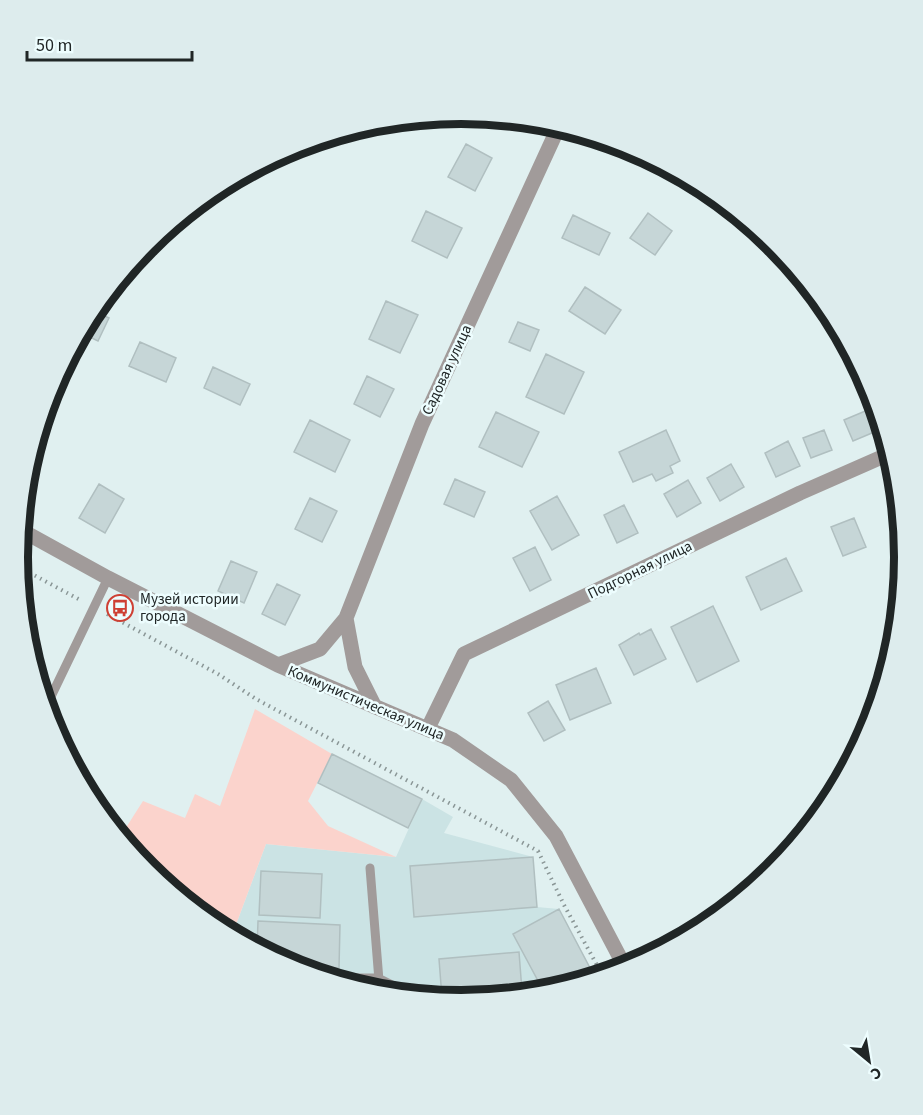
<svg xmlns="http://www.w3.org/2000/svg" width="923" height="1115" viewBox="0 0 923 1115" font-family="'Source Sans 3',sans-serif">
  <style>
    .built { fill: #cbe3e4 }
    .green { fill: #fbd3cc }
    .building { fill: #c6d6d7; stroke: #b0bfc0; stroke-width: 1.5 }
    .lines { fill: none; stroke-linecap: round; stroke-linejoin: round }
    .path { stroke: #8a9696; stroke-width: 4; stroke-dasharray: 1.5 4.5; stroke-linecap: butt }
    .service { stroke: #a19b9a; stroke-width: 9 }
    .minor { stroke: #a19b9a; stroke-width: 15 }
    .labels { text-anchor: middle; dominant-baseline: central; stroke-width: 5; stroke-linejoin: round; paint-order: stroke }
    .street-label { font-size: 15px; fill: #202626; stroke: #edfdfe }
    .poi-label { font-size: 15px; fill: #202626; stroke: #edfdfe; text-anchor: start }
    .rim { fill: none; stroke: #202626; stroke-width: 8 }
  </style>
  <rect width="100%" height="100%" fill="#e0f0f0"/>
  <path class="built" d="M422,799L453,817L444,833L533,857L537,907L559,909L596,978L548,993L461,1001L375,992L291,967L225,931L237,922L266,844L396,857Z"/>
  <path class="green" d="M255,709L332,754L308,801L328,826L396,857L266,844L237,922L225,931L215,926L148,871L120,837L143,801L185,818L195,794L220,806Z"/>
  <path class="building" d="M485,116L518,120L513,130Z
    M466,144L492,158L475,191L448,177Z
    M426,211L462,228L447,258L412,241Z
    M648,213L672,231L655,255L630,238Z
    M573,215L610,233L599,255L562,238Z
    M585,287L621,310L605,334L569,311Z
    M386,301L418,315L400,353L369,339Z
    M93,311L109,318L98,341L81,333Z
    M518,322L539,330L530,351L509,342Z
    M140,342L176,358L166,382L129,366Z
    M546,354L584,372L564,414L526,397Z
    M213,367L250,384L240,405L204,388Z
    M367,376L394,389L380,417L354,404Z
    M870,409L879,430L853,441L844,420Z
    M496,412L539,432L522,467L479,447Z
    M310,420L350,440L335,472L294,452Z
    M666,430L680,461L670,466L673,473L656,481L652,474L633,482L619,452Z
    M824,430L832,450L811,458L803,438Z
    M788,441L800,466L776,477L765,453Z
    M731,464L744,487L720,501L707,478Z
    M455,479L485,492L474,517L444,504Z
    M688,480L701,503L677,517L664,494Z
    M99,484L124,499L105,533L79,518Z
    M557,496L579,535L552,550L530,511Z
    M310,498L337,511L322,542L295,529Z
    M624,505L638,533L617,543L604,515Z
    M854,518L866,547L843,556L831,527Z
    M535,547L551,580L530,591L513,558Z
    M786,558L802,591L761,610L746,577Z
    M231,561L257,572L244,603L218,591Z
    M277,584L300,595L285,625L262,614Z
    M713,606L739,661L697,682L671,627Z
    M651,629L666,659L634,675L619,645L639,633L640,635Z
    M596,668L611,703L570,720L556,685Z
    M548,701L565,730L544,741L528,713Z
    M332,754L422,799L408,828L318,783Z
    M533,857L537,907L414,917L410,866Z
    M261,871L322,874L320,918L259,915Z
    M559,909L590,968L544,992L513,934Z
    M258,921L340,925L339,968L289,966L257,949Z
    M519,952L522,991L442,998L439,959Z"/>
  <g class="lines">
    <path class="path" d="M19,567L82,601
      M107,614L218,674L256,699L538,851L564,905L603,976"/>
    <path class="service" d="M46,707L108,578
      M370,868L380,993
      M327,978H378L416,997
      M523,995L535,993"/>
    <path class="minor" d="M21,530L108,578L278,665L453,740L511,780L556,836L626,969
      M346,618L355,667L375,707
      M278,665L320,649L346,618L422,424L559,126
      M428,728L464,654L800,493L891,453"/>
  </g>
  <defs>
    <symbol id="bus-ring" viewBox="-11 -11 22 22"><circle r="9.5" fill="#edfdfe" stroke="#ce4034" stroke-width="1.5"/><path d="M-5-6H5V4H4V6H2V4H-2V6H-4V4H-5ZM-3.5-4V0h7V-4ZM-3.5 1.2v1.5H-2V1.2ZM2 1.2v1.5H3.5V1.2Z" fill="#ce4034"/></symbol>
  </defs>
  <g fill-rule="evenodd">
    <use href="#bus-ring" x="105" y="593" width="30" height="30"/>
  </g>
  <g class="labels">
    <g class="street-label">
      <text transform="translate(447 370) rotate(-65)">Садовая улица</text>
      <text transform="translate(640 570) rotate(-26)">Подгорная улица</text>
      <text transform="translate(366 703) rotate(23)">Коммунистическая улица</text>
    </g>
    <g class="poi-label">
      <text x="140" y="599">Музей истории<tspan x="140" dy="17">города</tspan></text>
    </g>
  </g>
  <path d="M0 0H923V1115H0ZM28 557a433 433 0 1 1 866 0a433 433 0 1 1-866 0Z" fill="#ddeced" fill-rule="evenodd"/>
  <path class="rim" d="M28 557a433 433 0 1 1 866 0a433 433 0 1 1-866 0Z"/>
  <g transform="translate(869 1061) rotate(150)" stroke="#edfdfe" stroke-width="4.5" paint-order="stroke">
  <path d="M0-4.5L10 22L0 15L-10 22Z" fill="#202626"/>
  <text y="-9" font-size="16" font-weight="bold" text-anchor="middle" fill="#202626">С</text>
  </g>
  <path d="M27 51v9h165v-9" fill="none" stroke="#202626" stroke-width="3"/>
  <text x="36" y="51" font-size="18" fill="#202626" stroke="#edfdfe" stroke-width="4.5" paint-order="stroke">50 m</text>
</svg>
